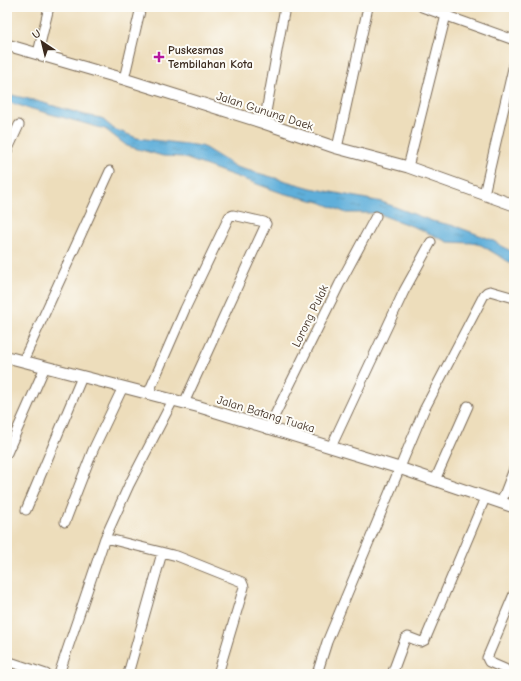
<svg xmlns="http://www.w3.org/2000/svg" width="521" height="681" viewBox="0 0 521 681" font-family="'Comic Neue',sans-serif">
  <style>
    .water { fill: url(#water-ripples); stroke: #4d6c7c }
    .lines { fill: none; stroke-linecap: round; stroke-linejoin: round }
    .minor-casing { stroke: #796955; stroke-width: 11 }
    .tertiary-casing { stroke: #796955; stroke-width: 13 }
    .minor { stroke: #fff; stroke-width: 9 }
    .tertiary { stroke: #fff; stroke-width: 11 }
    .poi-dot { fill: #b5179e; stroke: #fdfcf7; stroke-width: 1.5 }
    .labels { text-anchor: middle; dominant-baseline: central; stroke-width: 4; stroke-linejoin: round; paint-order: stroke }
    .poi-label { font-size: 12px; font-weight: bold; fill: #3b2a1e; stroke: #fdfcf7; text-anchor: start }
    .street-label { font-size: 12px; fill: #3b2a1e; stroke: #fdfcf7 }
  </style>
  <defs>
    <pattern id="water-ripples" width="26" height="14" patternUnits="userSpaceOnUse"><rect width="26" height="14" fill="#5fafda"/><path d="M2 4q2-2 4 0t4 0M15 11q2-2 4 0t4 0" fill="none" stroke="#508fb0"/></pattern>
  </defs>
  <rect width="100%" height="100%" fill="#fdfcf7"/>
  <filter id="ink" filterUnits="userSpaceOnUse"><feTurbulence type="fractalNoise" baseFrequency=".025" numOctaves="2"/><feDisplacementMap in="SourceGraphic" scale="8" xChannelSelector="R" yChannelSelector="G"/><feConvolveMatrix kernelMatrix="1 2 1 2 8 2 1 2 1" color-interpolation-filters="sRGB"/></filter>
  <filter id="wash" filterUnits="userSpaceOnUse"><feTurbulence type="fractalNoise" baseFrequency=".012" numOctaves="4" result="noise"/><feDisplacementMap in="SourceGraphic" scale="16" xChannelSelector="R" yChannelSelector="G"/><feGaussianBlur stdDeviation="0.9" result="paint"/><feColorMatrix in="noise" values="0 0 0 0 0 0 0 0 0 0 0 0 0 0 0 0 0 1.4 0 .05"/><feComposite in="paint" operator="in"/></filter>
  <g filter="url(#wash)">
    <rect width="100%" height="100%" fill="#edddbb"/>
    <path class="water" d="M7,94L33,100L85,115L101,118L114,129L137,138L202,146L236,167L311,188L382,202L432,221L455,226L490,239L514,253V265L481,245L472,243L448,242L417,228L376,213H346L320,202L282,193L182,157L163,156L127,146L105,129L7,102Z"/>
  </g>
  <g filter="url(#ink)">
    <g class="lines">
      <defs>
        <path id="minor" d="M422,7L514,40
          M38,53L49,7
          M124,79L141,7
          M264,123L285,7
          M337,148L368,7
          M7,151L19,125
          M408,167L448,7
          M484,194L514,64
          M23,361L110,171
          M148,394L185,309L229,217L233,215L264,222L266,224L184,403
          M268,429L340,283L376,216
          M331,447L404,291L431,242
          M7,453L45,367
          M435,480L468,406
          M501,503L514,469
          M26,510L82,377
          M65,522L93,450L123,387
          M105,538L177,556L242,582L244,587L218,674
          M7,661L46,674
          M59,674L105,538L129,485L173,400
          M128,674L162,553
          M317,674L327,642L424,410L484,295L487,292L490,291L514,298
          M392,674L405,639L408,637L421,642L425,640L485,498
          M508,674L505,669L489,662L487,658L514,594"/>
        <path id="tertiary" d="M7,45L124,79L264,123L337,148L408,167L514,205
          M7,357L200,407L399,468L514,507"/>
      </defs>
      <use href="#minor" class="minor-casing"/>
      <use href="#tertiary" class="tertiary-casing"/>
      <use href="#minor" class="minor"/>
      <use href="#tertiary" class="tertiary"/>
    </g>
  </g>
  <path class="poi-dot" d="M157 51h4v4h4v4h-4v4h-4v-4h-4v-4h4z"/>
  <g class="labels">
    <g class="poi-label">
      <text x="168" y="50">Puskesmas<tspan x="168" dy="14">Tembilahan Kota</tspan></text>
    </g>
    <g class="street-label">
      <text transform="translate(265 111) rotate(18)">Jalan Gunung Daek</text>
      <text transform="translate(310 316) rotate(-64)">Lorong Pulak</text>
      <text transform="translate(266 414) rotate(17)">Jalan Batang Tuaka</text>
    </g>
  </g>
  <rect width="521" height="681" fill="none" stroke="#fdfcf7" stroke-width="24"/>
  <g transform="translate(42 42) rotate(325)" stroke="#fdfcf7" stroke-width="3" paint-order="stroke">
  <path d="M0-3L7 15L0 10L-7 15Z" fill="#3b2a1e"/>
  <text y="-6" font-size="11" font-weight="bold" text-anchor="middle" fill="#3b2a1e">U</text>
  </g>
</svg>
